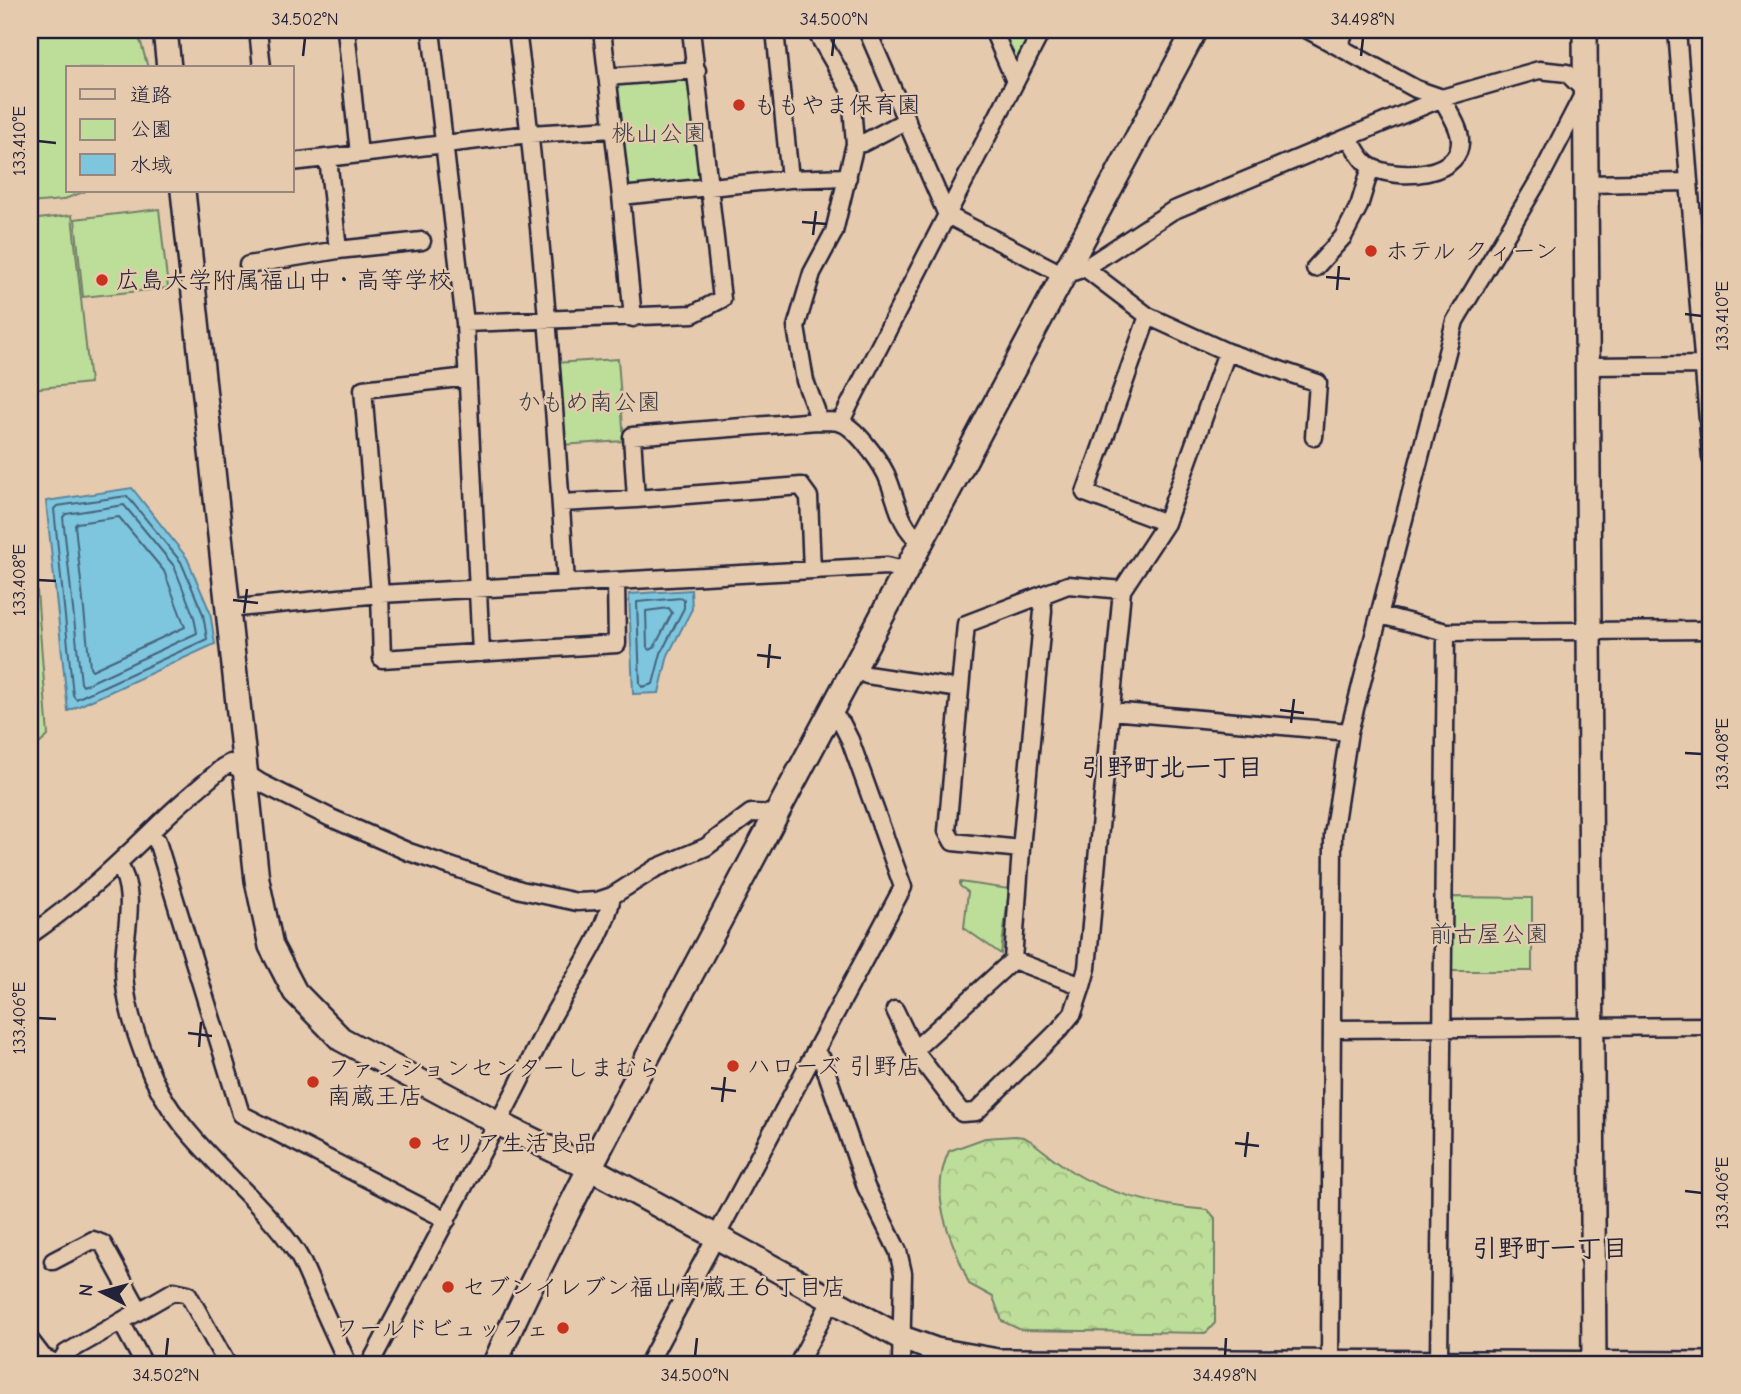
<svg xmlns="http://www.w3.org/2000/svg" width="1741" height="1394" viewBox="0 0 1741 1394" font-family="'Comic Neue','Klee One',sans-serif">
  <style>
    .green { fill: #bdde98; stroke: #70806a; stroke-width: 2 }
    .forest { fill: url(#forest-crowns); stroke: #70806a; stroke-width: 2 }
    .water { fill: #7dc6de; stroke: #59849d; stroke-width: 2 }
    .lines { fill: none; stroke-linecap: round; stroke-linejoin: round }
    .shore { stroke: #46647c; stroke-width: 2 }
    .street-casing { stroke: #22223b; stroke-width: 21 }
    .secondary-casing { stroke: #22223b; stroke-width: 28 }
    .street { stroke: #e6caad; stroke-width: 16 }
    .secondary { stroke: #e6caad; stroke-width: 23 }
    .ticks { fill: none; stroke: #22223b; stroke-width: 2.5 }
    .poi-dot { fill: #c8321e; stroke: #e6caad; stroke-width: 2.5 }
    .labels { text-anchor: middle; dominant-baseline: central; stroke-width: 5; stroke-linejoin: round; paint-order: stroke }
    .poi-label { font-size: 24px; fill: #22223b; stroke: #e6caad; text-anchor: start }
    .park-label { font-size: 24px; fill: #393e49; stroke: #e6caad }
    .neighbourhood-label { font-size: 26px; font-weight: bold; fill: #22223b; stroke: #e6caad }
    .neatline { fill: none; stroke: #22223b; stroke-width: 2.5 }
    .ticks-label { font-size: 18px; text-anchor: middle; fill: #22223b }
  </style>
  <defs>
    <pattern id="forest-crowns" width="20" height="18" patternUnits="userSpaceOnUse" patternTransform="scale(1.75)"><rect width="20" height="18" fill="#bdde98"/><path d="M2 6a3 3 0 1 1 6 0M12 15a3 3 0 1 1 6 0" fill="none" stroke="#a2be84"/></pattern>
  </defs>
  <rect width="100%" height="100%" fill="#e6caad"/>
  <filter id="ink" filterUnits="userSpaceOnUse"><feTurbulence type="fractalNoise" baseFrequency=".0143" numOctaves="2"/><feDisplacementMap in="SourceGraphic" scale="14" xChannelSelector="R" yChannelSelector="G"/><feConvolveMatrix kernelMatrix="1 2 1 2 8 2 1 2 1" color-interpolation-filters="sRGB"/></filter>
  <g filter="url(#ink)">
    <path class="green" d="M30,30H134L141,43L148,68H68V191H86L62,200L30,203Z
      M996,30H1039L1015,74Z
      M696,71L708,187L622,194L609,79Z
      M159,209L168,288L83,297L75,219Z
      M72,215L90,383L30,389V220Z
      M618,359L624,441L560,445L554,363Z
      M30,543L34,551L48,736L30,752Z
      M960,882L1009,889L1001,954L964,928L968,892L960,886Z
      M1446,897L1532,898V971H1446Z"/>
    <path class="forest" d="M1015,1136L1024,1137L1031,1141C1044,1151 1057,1162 1071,1171C1111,1196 1162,1206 1208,1210L1215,1218V1323L1206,1333L1021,1330L1002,1321L993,1297L969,1284C952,1239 927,1199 949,1151L985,1138Z"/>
    <path class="water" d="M132,488L187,558L210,612L215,644L68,711L46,501Z
      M691,590L692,609L668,655L659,693L633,694L629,594Z"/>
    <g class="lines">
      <path class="shore" d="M127,496L181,562L203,614L207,639L76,699L73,695L54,509L57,506Z
        M124,505L174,566L194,617L197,633L83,686L81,683L63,517L66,514Z
        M119,517L164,571L185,627L92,670L90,667L75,525L77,523Z
        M681,598L684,600V608L661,653L653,684L642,687L640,684L637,602Z
        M669,608L672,613L654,648L649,650L647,647L646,611Z"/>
      <defs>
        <path id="street" d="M258,30L262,68
          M346,30L359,154
          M431,30L465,323L481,653
          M517,30C541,214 554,398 566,583
          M602,30L621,196L790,179L848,177
          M775,30L790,179
          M815,30L851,92L855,144L834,232L812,273L796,327L805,381L816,410L817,421
          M867,30L947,215L1064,275L1085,268L1172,211L1442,98C1447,109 1456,121 1459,133C1470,178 1393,182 1368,165C1360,159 1354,146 1349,138
          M993,30L1015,81
          M1308,30L1416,89L1442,98L1539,70L1567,73L1585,91L1540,178L1455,321L1349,732L1333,835L1330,1364
          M1677,30L1711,458
          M1338,46L1346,30
          M607,77L697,70
          M855,144L863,143L907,120
          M328,158L338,250
          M292,162L530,134L613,129
          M1586,184L1689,182
          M621,196L633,318
          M248,265L338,250L422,241
          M1085,268L1148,316L1085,493L1166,523
          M1315,268L1343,237L1359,206L1371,167
          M1148,316L1227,352L1318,383L1314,437
          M465,323L693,314L722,299L691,30
          M1587,366L1704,365
          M468,377L363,389L380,594L382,659L617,644L616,581
          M840,423L1042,30
          M636,499L632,436L817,421C824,421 832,421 839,422C855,426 879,460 886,474C897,498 898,525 920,541
          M561,503L636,499L801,486L809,497L812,570
          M1122,590L1166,523L1227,352
          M227,609L380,594L887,566L904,570
          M1380,615L1446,632L1711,630
          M853,668L867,675L960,689L947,831L953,842L1021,849L1043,611L1042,595L966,624L960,689
          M1111,711L1349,732
          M150,834L157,841L241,1114L447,1220
          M1021,849L1013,960L1082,986L1087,968L1122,590L1068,585L1042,595
          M118,864C139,893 123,936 124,968C124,1000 135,1032 146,1061C174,1140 251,1185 297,1253C304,1264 309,1279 315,1291C326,1316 337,1340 348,1364
          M30,935C78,902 120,862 162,821C181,802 203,785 223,767L230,763L261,783L331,818L409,852L521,890L577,902L597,901L612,896L656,868L706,847L751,813L776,814
          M1013,960L914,1050L962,1113L976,1112L1059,1030L1073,1013L1082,986
          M895,1010L914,1050
          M1333,1029L1711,1026
          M814,1053L822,1059L866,1187L898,1251L903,1273L901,1364
          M53,1261L93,1240L103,1244L139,1310
          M121,1322L144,1364
          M30,1340L43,1357L57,1364
          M59,1364L66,1353L174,1291L188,1294L227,1364
          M370,1364L490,1137C513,1098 531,1057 552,1017C572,979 605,937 612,896
          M648,1364L903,887L850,740L842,724L831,713
          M798,1364L832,1299
          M1439,1364L1446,632"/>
        <path id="secondary" d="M165,30L169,68
          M1585,30L1594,1364
          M183,191L257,880L271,946L295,992L341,1039L498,1123L590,1168L902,1338L936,1350L998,1361L1711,1364
          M495,1364C517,1310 544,1259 570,1207C619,1110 670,1014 721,918C877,621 1037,326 1195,30"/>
      </defs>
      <use href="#street" class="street-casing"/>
      <use href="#secondary" class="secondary-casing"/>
      <use href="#street" class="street"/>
      <use href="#secondary" class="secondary"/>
    </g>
  </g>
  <path class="ticks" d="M303,56L305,38M832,56L834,38M1361,56L1363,38M38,141L56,143M802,222L827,224M813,235L816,211M1326,277L1350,279M1337,290L1339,266M1685,314L1702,316M38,580L56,581M233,600L258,603M244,613L247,589M757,655L781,658M768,668L770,644M1280,710L1304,713M1291,723L1294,699M1685,753L1702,754M38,1018L56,1019M188,1033L212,1036M199,1047L201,1022M711,1088L736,1091M722,1102L725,1077M1235,1143L1259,1146M1245,1157L1248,1132M1685,1191L1702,1193M166,1356L168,1338M695,1356L697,1338M1225,1356L1226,1338"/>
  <g class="poi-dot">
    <circle cx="739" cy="105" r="7"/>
    <circle cx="1371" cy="251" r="7"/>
    <circle cx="102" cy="280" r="7"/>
    <circle cx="733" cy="1066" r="7"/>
    <circle cx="313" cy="1082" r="7"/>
    <circle cx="415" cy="1143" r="7"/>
    <circle cx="448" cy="1287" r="7"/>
    <circle cx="563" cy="1328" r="7"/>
  </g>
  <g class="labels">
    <g class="poi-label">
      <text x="753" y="105">ももやま保育園</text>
      <text x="1385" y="251">ホテル クィーン</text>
      <text x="116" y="280">広島大学附属福山中・高等学校</text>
      <text x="747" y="1066">ハローズ 引野店</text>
      <text x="327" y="1068">ファンションセンターしまむら<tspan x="327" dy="28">南蔵王店</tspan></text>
      <text x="429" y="1143">セリア生活良品</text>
      <text x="462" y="1287">セブンイレブン福山南蔵王６丁目店</text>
      <text x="549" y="1328" text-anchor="end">ワールドビュッフェ</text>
    </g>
    <g class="park-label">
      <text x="659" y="133">桃山公園</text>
      <text x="589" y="402">かもめ南公園</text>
      <text x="1489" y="934">前古屋公園</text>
    </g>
    <g class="neighbourhood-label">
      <text x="1172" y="768">引野町北一丁目</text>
      <text x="1550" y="1249">引野町一丁目</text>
    </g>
  </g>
  <rect width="1741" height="1394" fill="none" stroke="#e6caad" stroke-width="77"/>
  <rect x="66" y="66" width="228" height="126" fill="#e6caad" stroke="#98877f" stroke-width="2"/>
  <rect x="80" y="89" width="35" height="10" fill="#e6caad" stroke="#98877f" stroke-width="2"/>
  <text x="130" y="102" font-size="21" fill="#22223b">道路</text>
  <rect x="80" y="119" width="35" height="21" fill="#bdde98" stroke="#98877f" stroke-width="2"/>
  <text x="130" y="136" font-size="21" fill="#22223b">公園</text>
  <rect x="80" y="154" width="35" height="21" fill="#7dc6de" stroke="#98877f" stroke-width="2"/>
  <text x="130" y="172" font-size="21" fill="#22223b">水域</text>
  <g transform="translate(102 1292) rotate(276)" stroke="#e6caad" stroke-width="5" paint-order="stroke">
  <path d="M0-5L12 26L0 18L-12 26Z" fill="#22223b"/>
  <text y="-10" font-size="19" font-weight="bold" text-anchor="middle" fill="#22223b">N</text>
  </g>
  <rect x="38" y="38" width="1664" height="1318" class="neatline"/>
  <g class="ticks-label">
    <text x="305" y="25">34.502°N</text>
    <text x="834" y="25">34.500°N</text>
    <text x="1363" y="25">34.498°N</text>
    <text transform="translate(19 141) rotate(-90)" y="6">133.410°E</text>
    <text transform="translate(1722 316) rotate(-90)" y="6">133.410°E</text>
    <text transform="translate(19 580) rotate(-90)" y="6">133.408°E</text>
    <text transform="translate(1722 754) rotate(-90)" y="6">133.408°E</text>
    <text transform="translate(19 1018) rotate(-90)" y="6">133.406°E</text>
    <text transform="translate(1722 1193) rotate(-90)" y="6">133.406°E</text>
    <text x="166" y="1381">34.502°N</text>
    <text x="695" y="1381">34.500°N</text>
    <text x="1225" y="1381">34.498°N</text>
  </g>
</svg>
